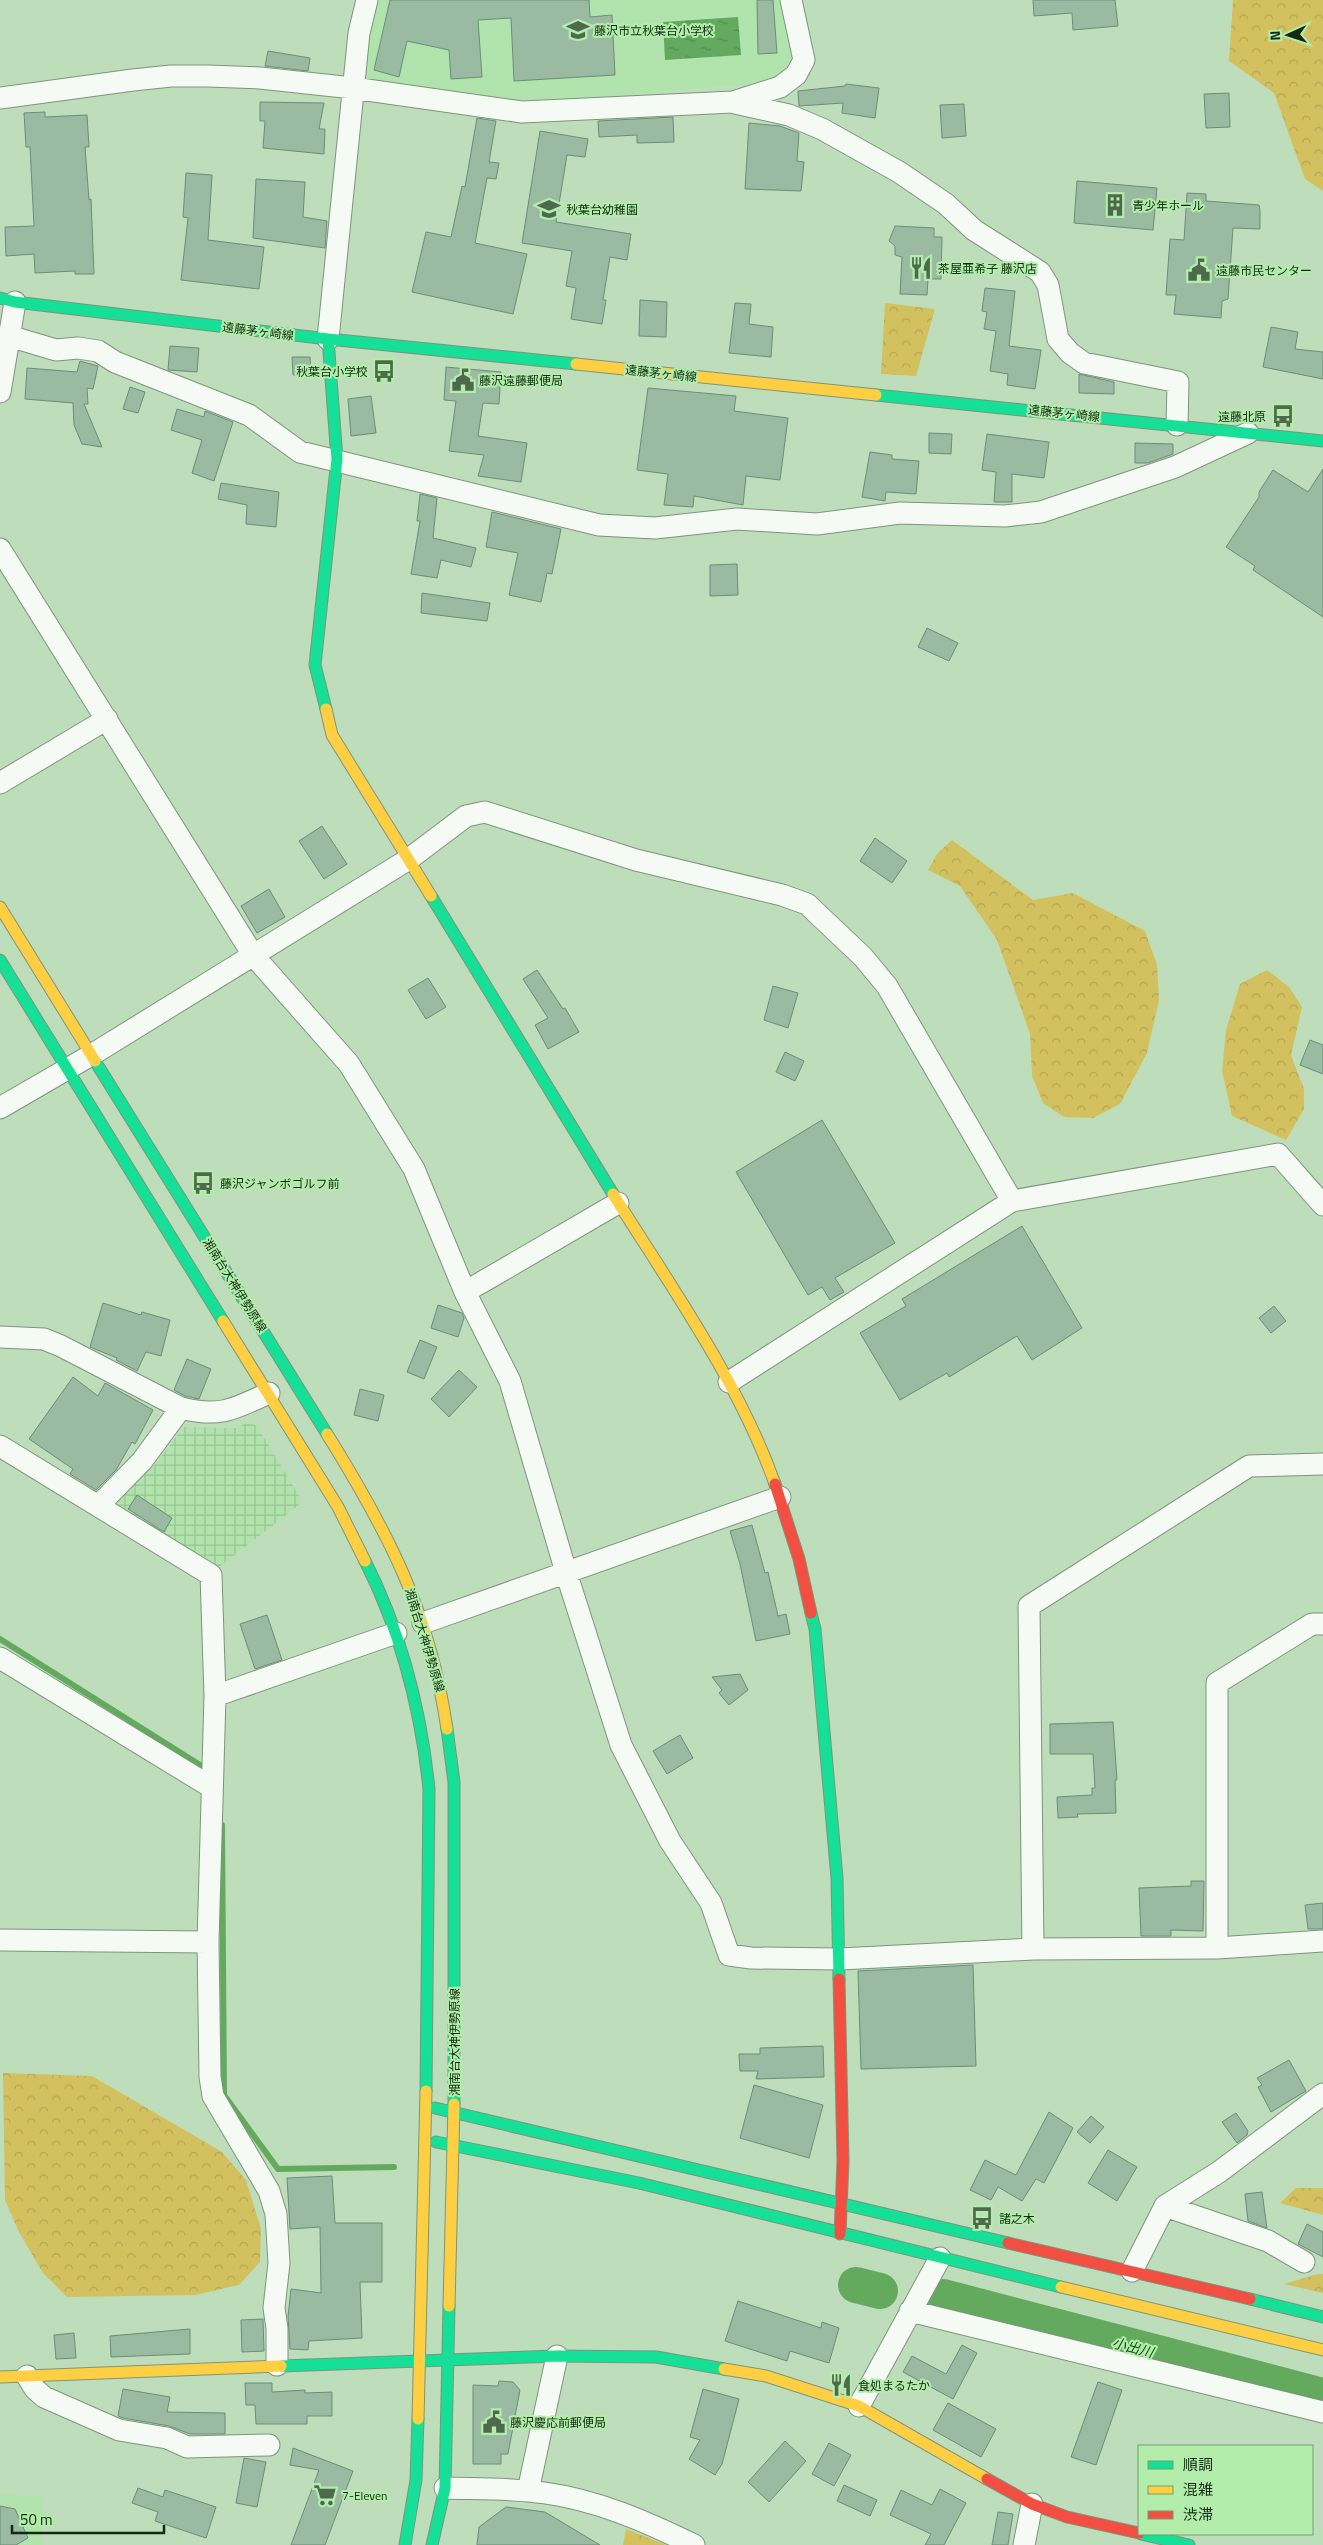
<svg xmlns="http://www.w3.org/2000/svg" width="1323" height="2545" viewBox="0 0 1323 2545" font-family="'Titillium Web','Noto Sans JP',sans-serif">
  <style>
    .built { fill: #b1e4ad }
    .industrial { fill: url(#industrial-grid) }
    .forest { fill: url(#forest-crowns) }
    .water { fill: url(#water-ripples) }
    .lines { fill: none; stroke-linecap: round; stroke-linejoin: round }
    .stream { stroke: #63aa5f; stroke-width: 6 }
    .river { stroke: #63aa5f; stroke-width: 36 }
    .building { fill: #9abaa2; stroke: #6a8e77 }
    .street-casing { stroke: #7d957b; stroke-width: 23 }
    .fast-casing { stroke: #7d957b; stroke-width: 13 }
    .slow-casing { stroke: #7d957b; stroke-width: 13 }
    .jam-casing { stroke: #7d957b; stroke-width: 13 }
    .street { stroke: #f5faf5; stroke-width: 21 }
    .fast { stroke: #16e098; stroke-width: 11 }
    .slow { stroke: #ffcf43; stroke-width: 11 }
    .jam { stroke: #f24e42; stroke-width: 11 }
    .labels { text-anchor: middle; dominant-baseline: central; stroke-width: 4; stroke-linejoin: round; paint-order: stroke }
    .poi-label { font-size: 12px; fill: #132a11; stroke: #b2edac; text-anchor: start }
    .street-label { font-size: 12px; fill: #132a11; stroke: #b2edac }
    .water-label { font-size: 14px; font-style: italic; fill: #124f0f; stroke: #b2edac }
  </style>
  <defs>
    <pattern id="industrial-grid" width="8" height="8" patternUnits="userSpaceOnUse" patternTransform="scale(1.25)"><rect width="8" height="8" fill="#b1e4ad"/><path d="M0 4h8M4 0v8" fill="none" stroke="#97c494"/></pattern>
    <pattern id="forest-crowns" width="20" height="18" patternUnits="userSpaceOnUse" patternTransform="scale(1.25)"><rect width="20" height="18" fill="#d3c160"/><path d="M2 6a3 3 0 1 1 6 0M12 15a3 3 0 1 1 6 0" fill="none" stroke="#b4a652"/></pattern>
    <pattern id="water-ripples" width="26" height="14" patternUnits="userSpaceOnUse" patternTransform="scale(1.25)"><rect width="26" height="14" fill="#63aa5f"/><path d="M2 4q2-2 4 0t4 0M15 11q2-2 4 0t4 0" fill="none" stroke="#508b4d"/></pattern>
  </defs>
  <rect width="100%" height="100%" fill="#bedebb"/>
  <path class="built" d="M375,0H780L791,60L786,68L773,77L755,84L582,98L498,100L361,79Z
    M0,2494L43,2497L42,2545H0Z"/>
  <path class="industrial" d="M248,1422L257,1426L303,1502L219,1567L119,1511L118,1500L154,1466L184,1427L237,1428Z"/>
  <path class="forest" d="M1233,0H1323V191L1305,179L1274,93L1229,61Z
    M885,303L935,309L916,376L881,374Z
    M952,840L1033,900L1073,893L1145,931L1157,965L1159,1000L1147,1053L1120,1104L1093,1118L1064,1117L1043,1103L1032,1076L1030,1034L997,940L960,886L928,870L937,854Z
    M1267,970L1289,987L1302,1007L1291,1055L1304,1089V1109L1286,1140L1232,1116L1222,1071L1226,1030L1240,984Z
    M3,2073L92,2076L222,2152L246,2180L261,2229L260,2262L239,2285L195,2295L67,2297L43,2273L19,2232L5,2200Z
    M1296,2188H1323V2215L1280,2203Z
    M1318,2274H1323V2293L1284,2284Z
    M626,2529L666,2545H623Z"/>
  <path class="water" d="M738,17L741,55L665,60L663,22Z"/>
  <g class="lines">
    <path class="stream" d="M0,1639L208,1770
      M222,1825L224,2095L278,2169L394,2167"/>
    <path class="river" d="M856,2285L880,2291
      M943,2297L1323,2396"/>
  </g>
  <path class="building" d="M390,0H589L590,17L612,15L615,75L514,81L511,18L478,20L482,77L451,79L449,50L407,41L399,77L374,70Z
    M757,0H773L777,53L758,54Z
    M1033,0H1115L1118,26L1073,30L1072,13L1034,16Z
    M268,51L310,58L308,71L265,66Z
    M846,84L879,88L875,118L842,113L843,103L799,106L798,91L845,86Z
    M1229,93L1230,127L1206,128L1204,94Z
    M260,102L324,103L319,129H325L324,154L263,148L265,121H260Z
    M964,104L966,136L942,138L940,105Z
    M45,112V117L87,115L89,147H85L89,200L91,199L94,274H75V271L35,273L34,254L6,256L5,227L34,226L30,147H26L24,113Z
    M673,117L674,142L637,143V135L599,137L598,121Z
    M477,118L496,121L489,162L499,163L496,179L487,178L475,243L527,254L513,314L412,292L426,232L451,237L462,186L465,187Z
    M749,123L780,126L799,133L797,161L804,162L801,191L745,189Z
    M540,131L588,139L585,157L567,155L556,222L631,234L627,260L610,257L603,300H606L602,324L571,319L576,288L566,286L572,251L522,243Z
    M186,173L212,175L208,240L264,247L259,289L181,280L188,218L183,217Z
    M256,179L305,182L303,217L327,221L325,248L253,238Z
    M1077,181L1157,188L1153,230L1074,223Z
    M1187,193L1206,194V201L1259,205L1260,210V229L1233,228L1228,299L1222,301L1221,318L1174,314L1176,295H1166L1170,239L1184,240Z
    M895,226L934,228V237H942L941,279H928L927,295L900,294L902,257L895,255V246L889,241Z
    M985,288L1015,291L1009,346L1041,350L1035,389L1007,385L1008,374L990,371L996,331L984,329L987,312L982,311Z
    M640,300L667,302L666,337L639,336Z
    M735,303L751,304L749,324L773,327L771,357L729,353Z
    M1271,327L1298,332L1295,349L1323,352V379L1263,367Z
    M170,346L199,348L197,372L168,370Z
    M292,357H310L311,375H293Z
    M80,361L98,366L93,389L87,388L88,404H84L102,447L82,444L74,425L73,403L25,399L27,368L77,372Z
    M446,367L501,372L499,404L483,403L478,436L527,443L521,482L478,476L484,455L449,451L456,401L444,400Z
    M1079,374L1114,382V394L1079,393Z
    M130,387L145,392L138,413L123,409Z
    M648,388L736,396L734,411L788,418L780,480L746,476L743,505L694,496L693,507L664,505L668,474L637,470Z
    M371,396L376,433L351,436L348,399Z
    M177,409L204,417L205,411L233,422L214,481L192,473L202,440L171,430Z
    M929,433L952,434L951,454L929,453Z
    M987,434L1049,442L1044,478L1012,474V502H994L996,472L982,470Z
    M1135,443L1173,444V454L1148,463H1135Z
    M870,452L892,455V459L919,461L916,494L886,492L885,501L862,497Z
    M1323,469V617L1253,570L1255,566L1226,547L1259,497V492L1273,470L1308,492Z
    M221,483L279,492L276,527L246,524L247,505L218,499Z
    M420,494L437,498L433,538L476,548L471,567L441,560L437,578L411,574L420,521H417Z
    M492,512L561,529L552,574L547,573L541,602L509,595L518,553L486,547Z
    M737,564L738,595L710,596V565Z
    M422,593L490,603L487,621L421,613Z
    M927,628L958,643L949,661L918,647Z
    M322,826L347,864L324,879L299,841Z
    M875,838L907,861L892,883L860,861Z
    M269,889L285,917L257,933L241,906Z
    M537,970L563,1009L565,1008L579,1032L548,1049L535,1025L548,1018L523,979Z
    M428,978L446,1007L426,1019L408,990Z
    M773,986L798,993L788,1028L764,1020Z
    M1310,1040L1323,1045V1074L1300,1065Z
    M785,1052L804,1061L795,1081L776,1072Z
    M822,1120L895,1243L835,1278L844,1292L830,1300L822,1287L808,1295L736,1172Z
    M1022,1226L1082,1328L1032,1360L1017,1336L949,1377L947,1373L900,1400L860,1333L906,1306L902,1299Z
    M103,1303L141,1315L142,1312L170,1320L161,1356L146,1352L137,1371L116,1360L117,1358L90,1347Z
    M438,1305L462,1313L464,1318L458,1337L431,1328Z
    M1274,1306L1286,1321L1271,1333L1259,1318Z
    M420,1340L437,1347L424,1379L407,1372Z
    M187,1359L211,1369L199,1399L185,1396L174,1390Z
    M459,1370L477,1387L449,1417L431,1399Z
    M73,1377L98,1396L105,1383L153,1410L135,1444L132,1442L116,1470L96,1490L70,1474L73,1469L29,1439Z
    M360,1389L384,1395L378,1421L354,1415Z
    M137,1495L172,1518L164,1532L128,1509Z
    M752,1525L765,1573L768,1572L778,1616L786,1614L790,1634L756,1641L740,1564L730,1531Z
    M267,1615L282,1660L255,1669L240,1624Z
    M740,1674L748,1690L729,1705L719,1693L722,1690L712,1677Z
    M1113,1722L1117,1780H1115L1116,1813L1077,1814L1078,1817L1058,1818L1057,1797L1092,1795V1788H1095L1093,1754H1050V1724Z
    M680,1735L693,1758L667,1774L653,1751Z
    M1191,1881H1204L1203,1931L1171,1930V1936H1141L1139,1888L1191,1886Z
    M1323,1903V1929H1308L1305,1905Z
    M973,1965L976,2066L861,2069L858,1971Z
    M823,2046L824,2077L756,2079L758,2071H740L739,2054H760V2048Z
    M1289,2060L1306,2091L1271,2112L1258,2087L1262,2085L1257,2078Z
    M754,2085L823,2105L809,2158L740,2138Z
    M1049,2112L1073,2128L1044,2183L1036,2179L1022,2201L998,2187L991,2200L970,2190L985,2160L1016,2175Z
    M1236,2113L1248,2131L1247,2135L1237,2143L1222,2122Z
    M1091,2116L1104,2127L1090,2143L1077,2132Z
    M1108,2150L1137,2167L1117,2201L1088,2183Z
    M332,2176L335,2223H382V2282H360L362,2338L309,2341L308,2350L290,2349L288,2316L291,2289L321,2293L320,2227L290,2229L287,2178Z
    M1262,2192L1267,2228L1248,2221L1245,2194Z
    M1307,2224L1323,2232V2257L1298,2244Z
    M738,2301L821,2328L822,2322L839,2328L829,2363L790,2351L787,2361L725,2341Z
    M263,2319L264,2351L242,2352L241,2320Z
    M190,2329V2354L111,2357L110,2336Z
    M74,2333L76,2358L56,2359L54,2335Z
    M962,2345L977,2353L953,2399L903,2372L912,2356L946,2374Z
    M499,2381L513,2382L520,2390L508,2454H501V2464H473V2385L498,2386Z
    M1098,2382L1122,2390L1096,2465L1071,2457Z
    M245,2383H272V2392L305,2390V2393L332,2392V2416H307V2424H256L255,2405H246Z
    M123,2389L170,2397L167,2412L225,2413V2434H190L169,2426L123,2418L118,2416Z
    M703,2389L739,2399L722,2464L715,2475L689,2459L700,2440L690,2437Z
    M948,2403L996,2429L981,2457L933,2430Z
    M785,2441L806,2461L769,2502L748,2482Z
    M829,2443L851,2455L834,2486L812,2474Z
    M293,2448L353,2471L325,2545H291L319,2470L290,2465Z
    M244,2458L266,2462L257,2507L236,2503Z
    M844,2485L877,2500L870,2516L837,2501Z
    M138,2488L163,2497L165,2490L216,2507L206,2538L155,2521L158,2512L132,2503Z
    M940,2489L966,2503L944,2545H925L931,2534L890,2515L901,2490L932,2505Z
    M0,2506L15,2509L28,2538L16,2545H0Z
    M506,2507L545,2512L600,2545H477L479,2527Z
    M998,2512L1013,2514L1008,2545H992Z"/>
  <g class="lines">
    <defs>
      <path id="street" d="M0,98L133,80L171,76H208L260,78L353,88L522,112L733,102L780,87L796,75L804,60L791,0
        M735,103L789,115L822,129L899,172L946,204L974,230L1040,272L1048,285L1058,339L1070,353L1084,363L1178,382L1177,425
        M9,336L56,350L78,348L98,351L115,362L249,415L300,452L599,525L655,528L737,519L817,524L900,513L1005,516L1041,512L1175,467L1248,433
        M328,339L359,33L367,0
        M0,392L15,302
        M0,549L253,955L349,1064L414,1169L465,1292L510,1381L566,1572L621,1745L670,1841L711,1903L729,1955L751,1958L840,1959L1033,1949L1217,1948L1323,1941
        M0,783L107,719
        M0,1108L93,1054L409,859L466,816L485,812L636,860L782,895L807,904L863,957L887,986L1012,1201
        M465,1292L618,1203
        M0,1337L44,1339L61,1346L181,1408C220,1418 234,1409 269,1393
        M729,1382L1012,1201L1278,1154L1323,1205
        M0,1446L211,1575L215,1696L208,1942L210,2077L213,2096L269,2191L276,2214L279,2263L274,2308L277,2328V2365
        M98,1506L142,1461L181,1408
        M423,1623L780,1497
        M0,1658L211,1787
        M215,1696L396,1633
        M0,1940L208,1942
        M1217,1948V1683L1312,1624H1323
        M1033,1949L1029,1606L1249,1466L1323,1464
        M1165,2206L1268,2241L1304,2262
        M1132,2271L1165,2206L1219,2172L1323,2094
        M910,2311L1323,2412
        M27,2376L35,2389L44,2397L119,2430L167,2438L187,2447L269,2445
        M859,2406L940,2258
        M445,2488C478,2489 513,2488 545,2493C597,2500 647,2522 694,2545
        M528,2491L557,2356
        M1024,2545L1032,2504"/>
      <path id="fast" d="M0,298L15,302L328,339L576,364
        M876,395L1323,441
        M326,709L315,665L337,459L328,339
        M431,896L613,1194
        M0,960L223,1321
        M95,1061L327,1434
        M365,1561C401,1632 421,1710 429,1789L426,2091
        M811,1613L815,1629L837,1878L839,1979
        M447,1729L454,1782V2104
        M435,2108L1008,2243
        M436,2142L639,2183L1061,2287
        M1250,2299L1323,2317
        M281,2366L557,2356L656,2357L724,2369
        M1141,2534L1189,2545
        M405,2545L416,2480L418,2419
        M432,2545L445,2488L449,2306"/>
      <path id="slow" d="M576,364L876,395
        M326,709L332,735L431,896
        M0,907L95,1061
        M613,1194C671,1287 738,1380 775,1484
        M223,1321L338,1507L365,1561
        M327,1434C388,1532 430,1612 447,1729
        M1061,2287L1323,2350
        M449,2306L454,2104
        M724,2369L766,2376L859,2406L987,2479
        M0,2377L281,2366
        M418,2419L426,2091"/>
      <path id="jam" d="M775,1484L799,1559L811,1613
        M839,1979L843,2161L840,2234
        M1008,2243L1250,2299
        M987,2479L1032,2504L1067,2517L1139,2533"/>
    </defs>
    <use href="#street" class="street-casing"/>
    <use href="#fast" class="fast-casing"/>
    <use href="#slow" class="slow-casing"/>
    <use href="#jam" class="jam-casing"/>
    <use href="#street" class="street"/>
    <use href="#fast" class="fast"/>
    <use href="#slow" class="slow"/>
    <use href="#jam" class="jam"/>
  </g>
  <defs>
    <symbol id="school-bare" viewBox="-9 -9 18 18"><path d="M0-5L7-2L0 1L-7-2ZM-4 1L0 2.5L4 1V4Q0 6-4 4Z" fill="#4f694c" stroke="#b2edac" stroke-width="2.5" paint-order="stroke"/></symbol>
    <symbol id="building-bare" viewBox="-9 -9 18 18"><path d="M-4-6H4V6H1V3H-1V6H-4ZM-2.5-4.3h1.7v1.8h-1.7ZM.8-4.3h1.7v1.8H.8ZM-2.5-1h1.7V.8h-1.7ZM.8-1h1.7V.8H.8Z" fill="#4f694c" stroke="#b2edac" stroke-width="2.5" paint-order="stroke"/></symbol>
    <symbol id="restaurant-bare" viewBox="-9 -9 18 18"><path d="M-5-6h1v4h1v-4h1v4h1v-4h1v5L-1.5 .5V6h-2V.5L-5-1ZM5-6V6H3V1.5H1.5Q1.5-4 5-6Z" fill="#4f694c" stroke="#b2edac" stroke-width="2.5" paint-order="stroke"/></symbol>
    <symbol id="civic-bare" viewBox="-9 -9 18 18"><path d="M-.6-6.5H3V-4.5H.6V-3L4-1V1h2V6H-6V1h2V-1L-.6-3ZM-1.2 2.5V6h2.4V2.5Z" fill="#4f694c" stroke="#b2edac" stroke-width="2.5" paint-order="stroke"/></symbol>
    <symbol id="bus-bare" viewBox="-9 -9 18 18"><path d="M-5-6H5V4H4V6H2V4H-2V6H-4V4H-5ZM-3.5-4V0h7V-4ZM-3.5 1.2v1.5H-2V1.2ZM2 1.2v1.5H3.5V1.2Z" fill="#4f694c" stroke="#b2edac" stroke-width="2.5" paint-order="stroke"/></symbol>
    <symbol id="supermarket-bare" viewBox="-9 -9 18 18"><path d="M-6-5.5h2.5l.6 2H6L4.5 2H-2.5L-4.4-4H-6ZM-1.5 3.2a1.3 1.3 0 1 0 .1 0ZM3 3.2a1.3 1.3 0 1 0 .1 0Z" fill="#4f694c" stroke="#b2edac" stroke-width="2.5" paint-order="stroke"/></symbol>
  </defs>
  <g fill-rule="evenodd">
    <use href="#school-bare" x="562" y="14" width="32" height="32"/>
    <use href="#building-bare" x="1099" y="189" width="32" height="32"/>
    <use href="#school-bare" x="533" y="193" width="32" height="32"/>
    <use href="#restaurant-bare" x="905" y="252" width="32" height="32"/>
    <use href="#civic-bare" x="1183" y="254" width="32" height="32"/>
    <use href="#bus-bare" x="368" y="355" width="32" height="32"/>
    <use href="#civic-bare" x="447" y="364" width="32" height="32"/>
    <use href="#bus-bare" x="1267" y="400" width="32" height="32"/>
    <use href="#bus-bare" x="187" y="1167" width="32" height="32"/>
    <use href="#bus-bare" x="966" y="2202" width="32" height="32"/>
    <use href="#restaurant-bare" x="825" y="2369" width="32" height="32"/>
    <use href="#civic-bare" x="478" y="2406" width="32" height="32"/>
    <use href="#supermarket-bare" x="309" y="2479" width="32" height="32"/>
  </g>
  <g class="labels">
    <g class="poi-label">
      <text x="594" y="30">藤沢市立秋葉台小学校</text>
      <text x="1132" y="205">青少年ホール</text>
      <text x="566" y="209">秋葉台幼稚園</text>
      <text x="938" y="268">茶屋亜希子 藤沢店</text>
      <text x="1216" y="270">遠藤市民センター</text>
      <text x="368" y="371" text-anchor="end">秋葉台小学校</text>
      <text x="479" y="380">藤沢遠藤郵便局</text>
      <text x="1266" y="416" text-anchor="end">遠藤北原</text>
      <text x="220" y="1183">藤沢ジャンボゴルフ前</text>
      <text x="999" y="2218">諸之木</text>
      <text x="858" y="2385">食処まるたか</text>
      <text x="510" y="2422">藤沢慶応前郵便局</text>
      <text x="342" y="2495">7-Eleven</text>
    </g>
    <g class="street-label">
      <text transform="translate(258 331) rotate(7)">遠藤茅ヶ崎線</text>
      <text transform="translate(661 373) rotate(6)">遠藤茅ヶ崎線</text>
      <text transform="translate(1064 413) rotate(6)">遠藤茅ヶ崎線</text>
      <text transform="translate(235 1285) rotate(58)">湘南台大神伊勢原線</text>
      <text transform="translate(425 1640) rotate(73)">湘南台大神伊勢原線</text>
      <text transform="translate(454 2042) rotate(-90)">湘南台大神伊勢原線</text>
    </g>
    <g class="water-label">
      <text transform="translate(1133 2347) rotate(15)">小出川</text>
    </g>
  </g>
  <rect x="1138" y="2445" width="175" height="90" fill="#b2edac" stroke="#729f6e"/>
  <rect x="1148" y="2461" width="25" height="8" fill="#16e098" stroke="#729f6e"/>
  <text x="1183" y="2470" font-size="15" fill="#132a11">順調</text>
  <rect x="1148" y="2486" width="25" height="8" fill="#ffcf43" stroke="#729f6e"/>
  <text x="1183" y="2495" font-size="15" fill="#132a11">混雑</text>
  <rect x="1148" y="2511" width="25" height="8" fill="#f24e42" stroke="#729f6e"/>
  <text x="1183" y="2520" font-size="15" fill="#132a11">渋滞</text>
  <g transform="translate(1288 35) rotate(267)" stroke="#b2edac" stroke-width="4" paint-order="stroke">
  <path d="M0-4L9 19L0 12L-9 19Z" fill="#132a11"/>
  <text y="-8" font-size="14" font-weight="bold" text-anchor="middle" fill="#132a11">N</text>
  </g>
  <path d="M12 2525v8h152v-8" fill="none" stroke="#132a11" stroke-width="2.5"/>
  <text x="20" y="2525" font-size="15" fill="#132a11" stroke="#b2edac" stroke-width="4" paint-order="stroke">50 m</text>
</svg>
